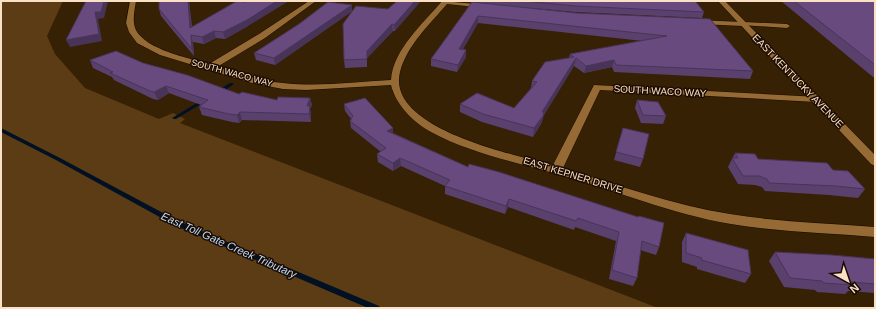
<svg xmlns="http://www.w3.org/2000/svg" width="876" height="309" viewBox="0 0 876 309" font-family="Arial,sans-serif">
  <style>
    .green { fill: #5b3c15 }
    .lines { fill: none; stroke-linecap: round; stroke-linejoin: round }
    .stream { fill: #011123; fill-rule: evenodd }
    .service-casing { stroke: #190c00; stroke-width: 1 }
    .minor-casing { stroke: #190c00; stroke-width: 1 }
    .tertiary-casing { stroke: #190c00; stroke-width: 1 }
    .service { fill: #966a34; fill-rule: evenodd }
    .minor { fill: #966a34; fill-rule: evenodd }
    .tertiary { fill: #966a34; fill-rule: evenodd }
    .wall { fill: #59406d }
    .shaded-wall { fill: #493459 }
    .building { fill: #684a7f; stroke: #493459 }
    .labels { text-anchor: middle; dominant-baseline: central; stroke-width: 3; stroke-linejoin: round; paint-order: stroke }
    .far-street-label { font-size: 9px; fill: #fae1c6; stroke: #1b0b00 }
    .street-label { font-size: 10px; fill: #fae1c6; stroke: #1b0b00 }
    .water-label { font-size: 11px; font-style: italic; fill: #badafb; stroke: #1b0b00 }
  </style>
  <rect width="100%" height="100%" fill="#372104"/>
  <path class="green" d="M1,1H63L47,36L55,54L85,88L159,119L173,113L185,119L180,123L658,308H1Z"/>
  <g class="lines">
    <path class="stream" d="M230,83H232L234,84L221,93H217V91Z
      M202,100H206V101L176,119H174L172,118Z
      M1,128L60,158L180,222L379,306L380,308H368L176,226L56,160L1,132Z"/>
    <defs>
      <path id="service" d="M743,22L787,24L790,26L787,28L741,25L740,24Z"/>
      <path id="minor" d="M130,1H136C135,8 133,16 134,23C136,48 189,58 209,64L259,34L309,1H316L265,38L217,67C238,73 260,81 283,83C318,87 355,82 391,80C393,49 424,23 442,1L487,5V7L485,8L447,4C430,24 407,45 400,72C386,129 516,155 553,165L594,85L819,97L821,99L819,101L816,102L600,90L563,168C618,185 673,205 730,214C778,222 827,223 875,227V237C827,233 778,232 731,224C671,214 615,190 557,174C515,162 470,153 431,132C413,122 396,105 391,85L306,90L283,89L252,83L160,55L137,43L129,32L126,23Z
        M696,20L743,22L747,24L743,26L699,24L695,22Z"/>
      <path id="tertiary" d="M718,1H725L875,155V166L871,164Z"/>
    </defs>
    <use href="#service" class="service-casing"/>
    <use href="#minor" class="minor-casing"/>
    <use href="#tertiary" class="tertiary-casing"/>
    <use href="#service" class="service"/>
    <use href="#minor" class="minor"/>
    <use href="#tertiary" class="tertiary"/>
  </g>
  <path class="wall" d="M159,1H189L192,27L246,2L248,26L225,39L216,38L204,44L193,42L194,56L161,16L159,9Z
    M397,1L395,31H393L367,58V67L345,68L344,60L351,12L275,65L256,60L254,53L352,5V11L388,9Z
    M476,1H695L704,12L702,18L575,12L520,7L576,13L710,19L753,71L750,79L614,72L612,67L584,73L574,66L544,115L541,124L533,137L482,122L460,112V104L514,108L531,88L532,81L569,58L570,54L643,41L478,23L463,49L466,50V57L457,72L431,66V59L476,2Z
    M781,1H875V77H873Z
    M90,60L143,63L239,94L277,100L310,98L312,105L310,109L311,114V122L242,120L239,123L232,122L202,115L199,107L201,105L169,93L158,100L153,99L114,80L112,77L93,68Z
    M637,100L666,116L663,124L641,123L635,108Z
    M344,104L393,133L468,167L659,247L656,255L640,250L637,278L633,286L609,279L616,241L575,227L574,230L508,207L505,214L445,194V186L401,166L393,171L378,162L377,154L381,152L351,128L350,121L351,119L345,111Z
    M623,128L643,159L640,167L614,160Z
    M735,153L758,159L833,170L865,189L858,198L829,195L765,191L762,187L755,185L738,184L728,167Z
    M686,233L751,274L745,283L697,269V267L682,262V242Z
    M775,252L875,259V293L848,291L845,294L817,292L815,290L784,287L769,261Z"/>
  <path class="shaded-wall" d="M104,1H108L104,18L98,19L102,41L70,47L66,40L95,12Z
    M188,1H189L192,35L190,28Z
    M277,1H289L248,26L225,39L223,32Z
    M415,1H421L395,31L394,25Z
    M352,5V11L275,65L274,58Z
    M478,16V23L459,56V49Z
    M392,24L393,31L367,58V67V51Z
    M214,31L216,38L204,44L202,37Z
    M191,35L193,42L194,56L192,49Z
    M466,50V57L457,72L458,65Z
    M576,58L574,66L544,115L541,124L533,137L534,128L542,112Z
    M614,60L612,67L584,73L586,66Z
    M166,86L169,93L158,100L154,92Z
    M310,98L312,105L310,109L311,114V122L307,106Z
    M240,112L242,120L239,123L237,115Z
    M393,128V136L387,131Z
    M400,158L401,166L393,171V163Z
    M509,199L508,207L505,214L506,206Z"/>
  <path class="building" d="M86,1H104L101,12H95L99,34L66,40Z
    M159,1H188L190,28L237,1L246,2L248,1H277L247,20L223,32L214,31L202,37L191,35L192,49L159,9Z
    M397,1H415L394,25L392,24L367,51V59L344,60L343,24L356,6L388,9Z
    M523,1H695L704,12L576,6Z
    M794,1H875V65Z
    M328,2L352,5L274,58L254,53L299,24Z
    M472,2L576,13L710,19L753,71L616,65L614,60L586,66L576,58L542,112H544L543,116L534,128L483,114L460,104L477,93L514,108L537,82L532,81L545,62L574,57L570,54L667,36L478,16L459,49L466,50L458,65L431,59Z
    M116,51L143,63L187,75L239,94L242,92L277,100L278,97L310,98L307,106H310L309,114L240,112L237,115L229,114L199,107L208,100L166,86L154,92L150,91L110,73L113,72L90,60Z
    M365,98L393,128L387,131L468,167L469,164L499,172L638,217L639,216L664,223L659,247L642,241L637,278L612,270L619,232L578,218L576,221L509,199L506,206L445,186L450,180L400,158L393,163L377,154L386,148L350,121L353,116L344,104Z
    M637,100L658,102L666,116L643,115Z
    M623,128L649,134L643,159L616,152Z
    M735,153L755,154L758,159L827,163L833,170L848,171L865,189L835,186L769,183L767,179L759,176H743L732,158H738Z
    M686,233L748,250L751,274L701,260L702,258L686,253Z
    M775,252L832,255L875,259V284L851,282L853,285L824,283L822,281L790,278Z"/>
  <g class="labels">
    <g class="far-street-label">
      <text transform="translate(232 73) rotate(15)">SOUTH WACO WAY</text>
    </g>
    <g class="street-label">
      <text transform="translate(798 81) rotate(46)">EAST KENTUCKY AVENUE</text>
      <text transform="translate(660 91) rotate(3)">SOUTH WACO WAY</text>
      <text transform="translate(573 175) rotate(17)">EAST KEPNER DRIVE</text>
    </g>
    <g class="water-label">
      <text transform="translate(229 245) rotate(24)">East Toll Gate Creek Tributary</text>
    </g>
  </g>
  <rect width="876" height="309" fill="none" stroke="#fae1c6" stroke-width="4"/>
  <g transform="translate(848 281) rotate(140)" stroke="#1b0b00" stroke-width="3" paint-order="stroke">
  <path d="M0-3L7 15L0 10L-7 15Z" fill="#fae1c6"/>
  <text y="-6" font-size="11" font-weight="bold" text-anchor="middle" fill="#fae1c6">N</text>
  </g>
</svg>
